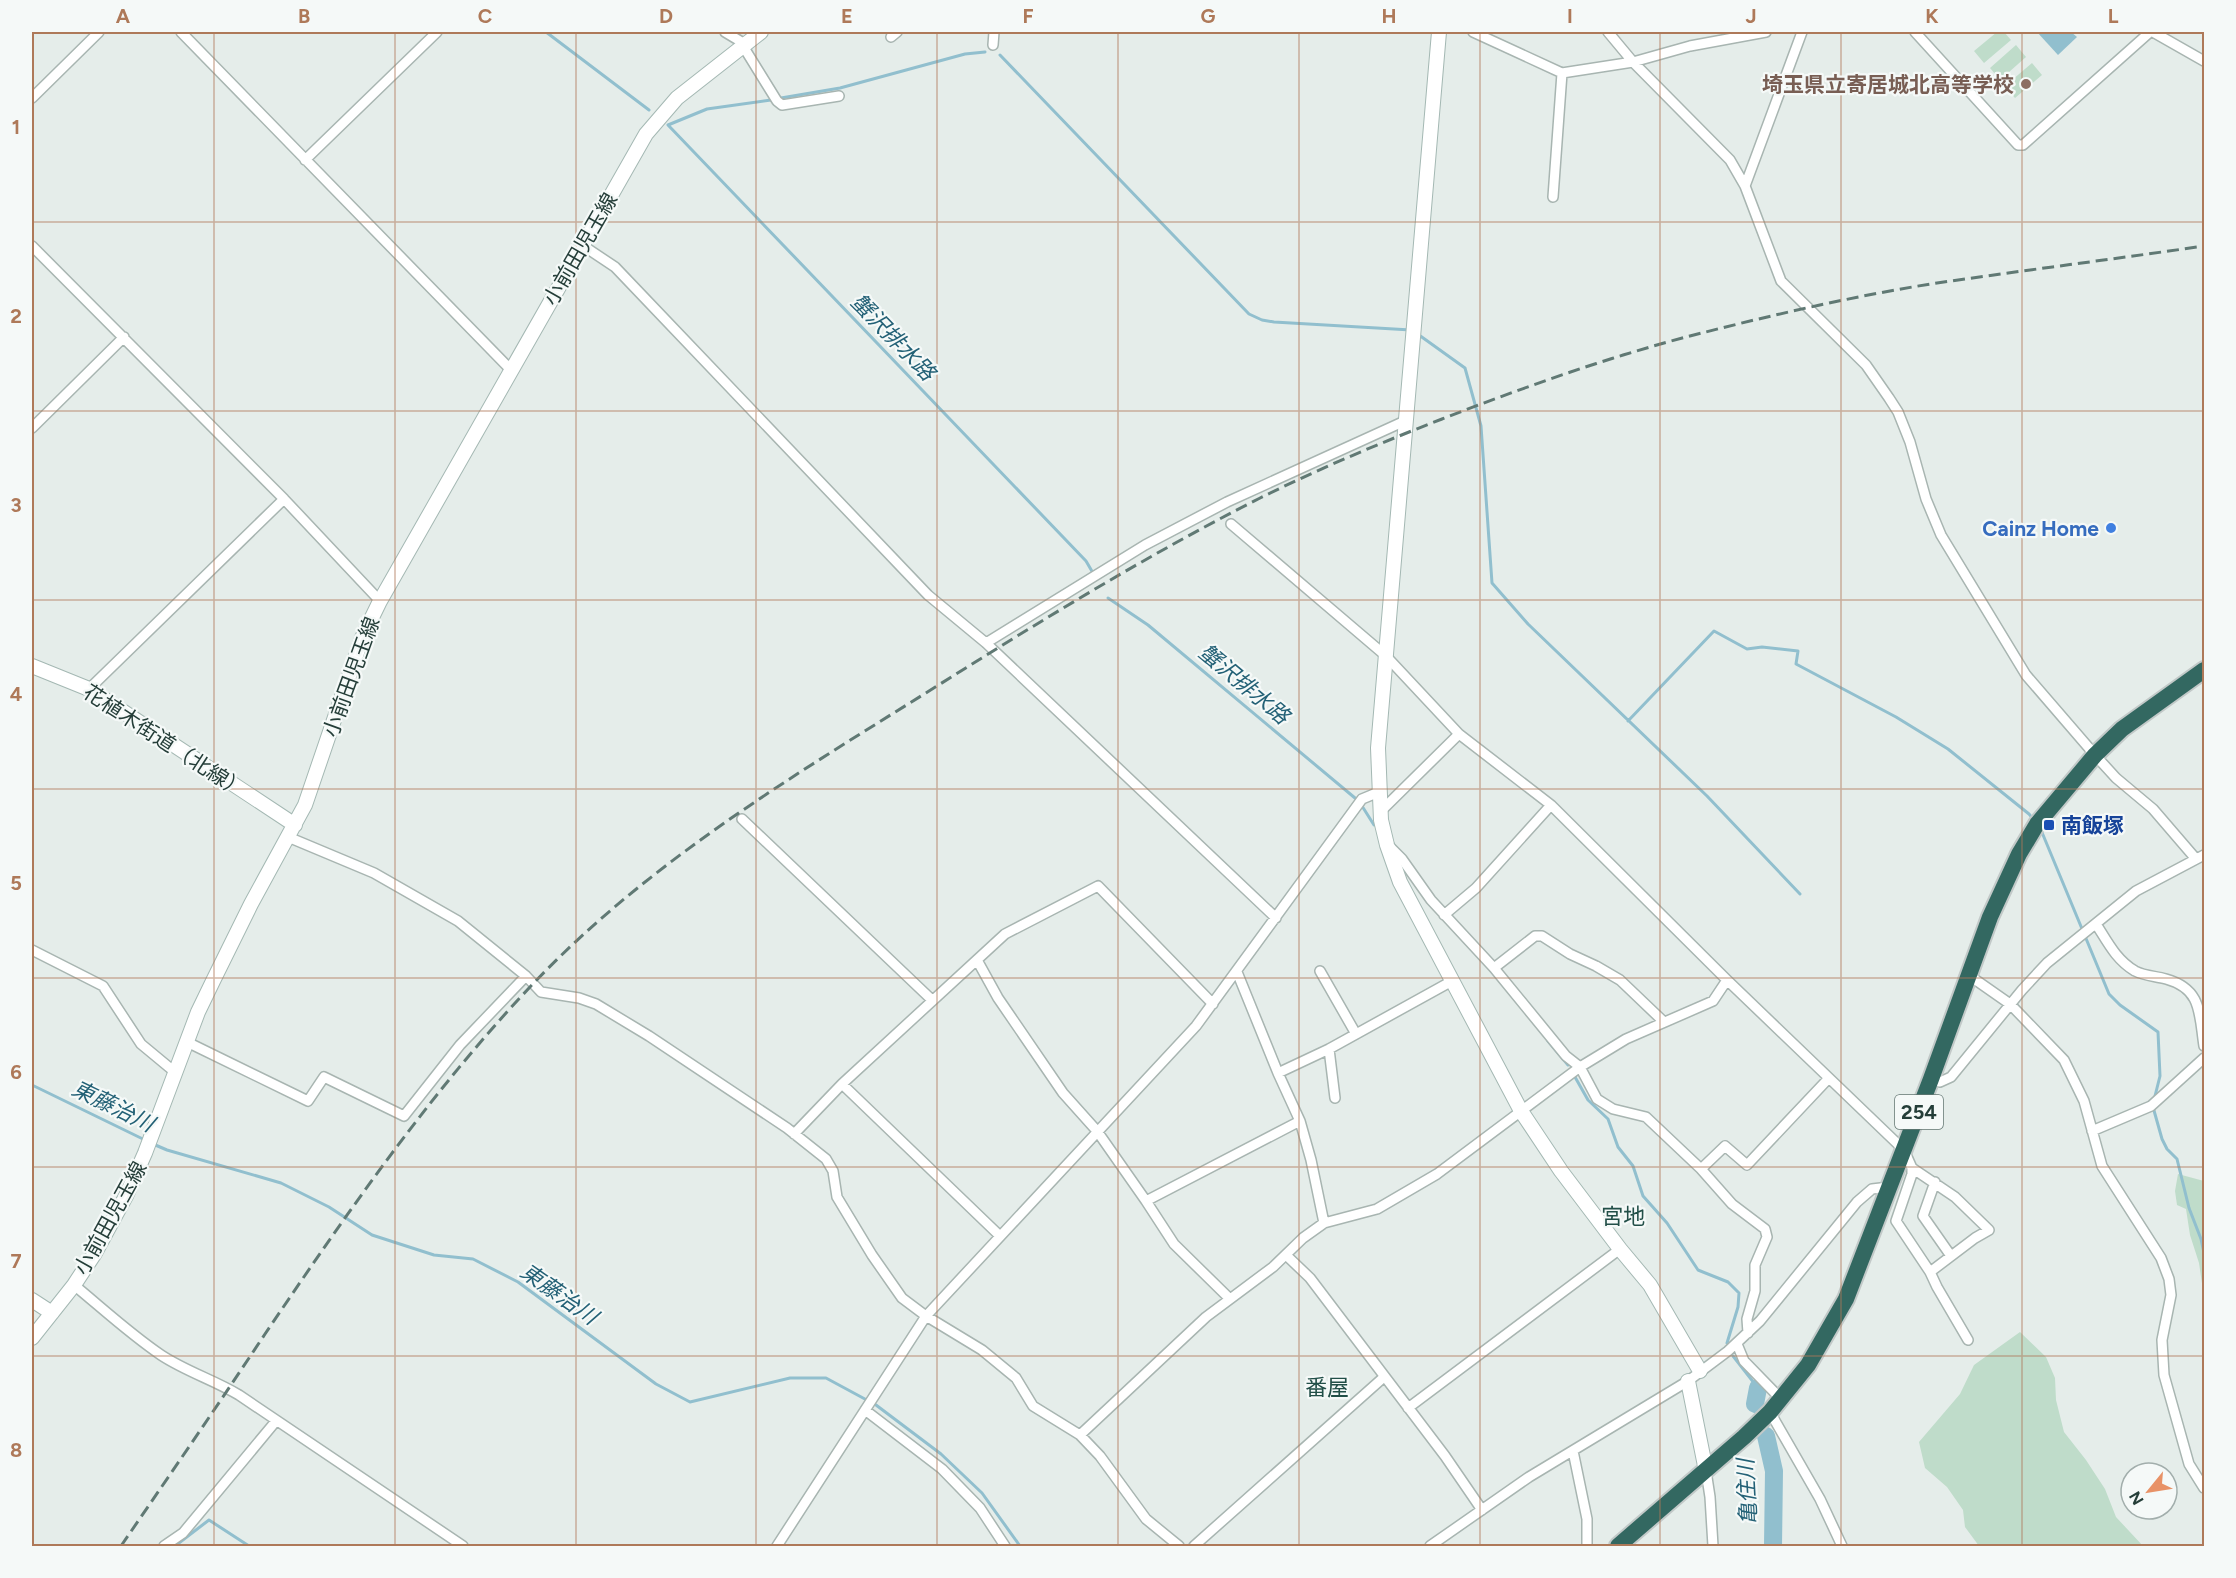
<svg xmlns="http://www.w3.org/2000/svg" width="2236" height="1578" viewBox="0 0 2236 1578" font-family="Figtree,'Noto Sans JP',sans-serif">
  <style>
    .green { fill: #bfdcca }
    .water { fill: #91bfce }
    .lines { fill: none; stroke-linecap: round; stroke-linejoin: round }
    .stream { stroke: #91bfce; stroke-width: 3 }
    .river { stroke: #91bfce; stroke-width: 18 }
    .street-casing { stroke: #a8b5b1; stroke-width: 12 }
    .secondary-casing { stroke: #a4b8b3; stroke-width: 16 }
    .highway-casing { stroke: #c2c9c8; stroke-width: 20 }
    .street { stroke: #fff; stroke-width: 9 }
    .secondary { stroke: #fff; stroke-width: 14 }
    .highway { stroke: #336861; stroke-width: 16 }
    .rail { stroke: #607974; stroke-width: 3; stroke-dasharray: 12 6; stroke-linecap: butt }
    .grid { fill: none; stroke: #ae7959; stroke-width: 1.5; stroke-opacity: 0.55 }
    .education-dot { fill: #8d6e63; stroke: #f5f9f8; stroke-width: 2 }
    .shop-dot { fill: #3f7fe0; stroke: #f5f9f8; stroke-width: 2 }
    .transit-dot { fill: #1a4fb4; stroke: #f5f9f8; stroke-width: 2 }
    .labels { text-anchor: middle; dominant-baseline: central; stroke-width: 4.5; stroke-linejoin: round; paint-order: stroke }
    .shield { fill: #f5f9f8; stroke: #637672; stroke-width: 1.5 }
    .shield-label { font-size: 20px; font-weight: bold; fill: #253e39 }
    .education-label { font-size: 21px; font-weight: bold; fill: #785e54; stroke: #f5f9f8; text-anchor: end }
    .street-label { font-size: 21px; fill: #253e39; stroke: #f5f9f8 }
    .shop-label { font-size: 21px; font-weight: bold; fill: #366cbe; stroke: #f5f9f8; text-anchor: end }
    .transit-label { font-size: 21px; font-weight: bold; fill: #164399; stroke: #f5f9f8; text-anchor: start }
    .water-label { font-size: 22px; font-style: italic; fill: #236176; stroke: #f5f9f8 }
    .neighbourhood-label { font-size: 22px; fill: #224f48; stroke: #f5f9f8 }
    .neatline { fill: none; stroke: #ae7959; stroke-width: 2 }
    .grid-label { font-size: 20px; text-anchor: middle; font-weight: bold; fill: #ae7959 }
  </style>
  <rect width="100%" height="100%" fill="#e5edea"/>
  <path class="green" d="M1997,32H2004L2011,40L1984,63L1974,51Z
    M2016,45L2026,57L2000,80L1990,68Z
    M2032,63L2042,75L2015,98L2005,86Z
    M2178,1174L2204,1181V1297L2199,1263L2190,1235L2186,1209L2177,1205L2175,1191Z
    M2020,1332L2046,1357L2055,1378L2056,1400L2064,1432L2086,1460L2105,1489L2116,1517L2143,1546H1979L1965,1527L1963,1510L1947,1487L1925,1468L1919,1442L1960,1394L1974,1365Z"/>
  <path class="water" d="M2037,32H2071L2077,37L2058,55Z"/>
  <g class="lines">
    <path class="stream" d="M546,32L649,110
      M1000,55L1249,314L1262,320L1274,322L1411,330
      M781,98L840,88L965,54L985,52
      M771,100L707,109L668,125L1086,561L1093,573
      M1419,335L1465,368L1481,426L1492,583L1528,624L1707,796L1800,894
      M1108,598L1148,625L1355,798
      M1628,721L1714,631L1747,649L1762,647L1798,651L1796,664L1896,717L1948,749L2029,814L2034,820
      M1362,806L1374,825
      M2041,830L2109,994L2120,1005L2158,1032L2160,1076L2154,1100
      M1548,1041L1568,1065
      M1575,1077L1588,1100L1608,1119L1618,1147L1633,1166L1643,1196L1667,1223L1698,1270L1728,1282L1739,1293L1738,1307L1727,1343
      M32,1085L147,1141
      M2153,1107L2162,1139L2167,1149L2177,1159L2189,1208L2201,1239L2204,1253
      M153,1144L167,1150L281,1183L329,1207L372,1235L434,1255L473,1259L518,1282L656,1384L690,1402L790,1378H826L876,1405L941,1454L982,1493L1020,1546
      M1733,1356L1758,1388
      M175,1546L209,1520L249,1546"/>
    <path class="river" d="M1755,1404L1758,1388
      M1766,1436L1774,1471L1773,1546"/>
    <defs>
      <path id="street" d="M181,32L512,371
        M725,32L745,44
        M1473,32L1562,73L1633,62L1690,46L1766,32
        M1608,32L1633,62L1730,160L1745,186L1781,281L1866,365L1889,398L1898,412L1910,442L1926,499L1941,535L2026,675L2095,755L2116,778L2153,809L2196,859
        M1915,32L2018,145H2023L2150,32
        M2153,32L2204,61
        M891,37L897,32
        M993,45L994,32
        M743,46L777,101L782,105L839,96
        M32,98L99,32
        M305,160L437,32
        M1745,186L1802,32
        M1553,197L1562,73
        M582,245L615,267L928,595L986,643L1276,918
        M32,246L284,499L380,601
        M32,428L124,337
        M1231,524L1386,656L1459,734L1551,805L1727,980L1904,1150L1912,1168V1174L1896,1221L1930,1272L1937,1287L1968,1340
        M986,643L1145,545L1227,502L1407,420
        M89,689L284,499
        M1380,812L1459,734
        M742,819L932,1000
        M288,837L374,873L458,921L526,976L541,992L579,998L596,1004L649,1036L787,1128L826,1159L833,1171L837,1197L872,1255L902,1298L926,1316L982,1350L1016,1378L1033,1406L1080,1435L1100,1456L1146,1519L1179,1546
        M1389,846L1402,859L1431,900L1494,968L1566,1056L1580,1067L1597,1099L1613,1109L1646,1117L1701,1169L1732,1204L1765,1229L1767,1237L1755,1265V1291L1747,1319L1748,1333
        M1444,915L1476,888L1551,805
        M2096,924C2107,941 2116,960 2135,971C2145,976 2155,976 2166,979C2202,989 2199,1013 2204,1046
        M32,950L103,986L141,1044L176,1073
        M977,960L998,998L1063,1093L1097,1131L1146,1201L1300,1121
        M1494,968L1535,936H1542L1570,954L1596,966L1620,980L1664,1022
        M1320,971L1356,1034
        M1237,972L1278,1073L1300,1121L1311,1160L1324,1223
        M1970,976L2010,1004L2064,1060L2084,1101L2102,1166L2161,1258L2169,1279L2171,1295L2162,1340L2164,1375L2189,1464L2204,1488
        M187,1042L308,1101L324,1077L404,1116L460,1045L526,976
        M1329,1049L1335,1098
        M1278,1073L1329,1049L1452,981
        M1931,1079L1940,1082L1951,1077L2022,990L2047,963L2136,891L2204,855
        M842,1084L1000,1236
        M2092,1131L2151,1106L2204,1058
        M794,1134L842,1084L1005,934L1098,886L1213,1004
        M1912,1168L1955,1197L1989,1230L1975,1238L1930,1272
        M1701,1169L1725,1146L1747,1165L1829,1078
        M1935,1182L1923,1216L1951,1256
        M1146,1201L1174,1244L1230,1299
        M1286,1255L1310,1278L1445,1456L1482,1510
        M74,1285C102,1308 130,1334 161,1355C185,1371 214,1380 239,1395L463,1546
        M1737,1344L1744,1361L1781,1399
        M1408,1408L1620,1249
        M865,1410L942,1469L980,1508L1005,1546
        M1770,1412L1820,1499L1842,1546
        M1080,1435L1206,1317L1273,1267L1303,1238L1324,1223L1377,1209L1437,1174L1580,1067L1626,1039L1713,1001L1727,980
        M1573,1451L1587,1519V1546
        M1706,1471L1710,1497L1713,1546
        M164,1546L183,1533L276,1421
        M777,1546L926,1316L1196,1026L1362,799L1379,792
        M1194,1546L1384,1377
        M1430,1546L1529,1477L1688,1381L1728,1351L1760,1321L1857,1202L1872,1189L1889,1187"/>
      <path id="secondary" d="M1439,32L1378,748L1381,820L1387,845L1400,882L1521,1111L1561,1171L1620,1249L1650,1285L1700,1371
        M32,666L89,689L295,825
        M32,1300L52,1313
        M32,1338L74,1285L95,1253L126,1196L145,1153L198,1012L213,981L251,904L305,805L362,638L380,601L646,134L677,98L761,32
        M1688,1381L1706,1471"/>
      <path id="highway" d="M1618,1546L1744,1437L1770,1412L1808,1365L1846,1299L1931,1079L1990,917L2019,854L2037,824L2095,755L2122,729L2204,670"/>
    </defs>
    <use href="#street" class="street-casing"/>
    <use href="#secondary" class="secondary-casing"/>
    <use href="#highway" class="highway-casing"/>
    <use href="#street" class="street"/>
    <use href="#secondary" class="secondary"/>
    <use href="#highway" class="highway"/>
    <path class="rail" d="M121,1546C169,1476 218,1405 265,1334C347,1213 430,1093 530,987C643,867 783,782 921,696C1023,632 1124,569 1231,513C1299,477 1370,447 1442,419C1522,388 1603,359 1686,337C1768,316 1853,296 1937,283C2026,270 2115,259 2204,246"/>
  </g>
  <path class="grid" d="M214,32V1546M395,32V1546M576,32V1546M756,32V1546M937,32V1546M1118,32V1546M1299,32V1546M1480,32V1546M1660,32V1546M1841,32V1546M2022,32V1546M32,222H2204M32,411H2204M32,600H2204M32,789H2204M32,978H2204M32,1167H2204M32,1356H2204"/>
  <circle class="education-dot" cx="2026" cy="84" r="6"/>
  <circle class="shop-dot" cx="2111" cy="528" r="6"/>
  <rect class="transit-dot" x="2043" y="819" width="12" height="12" rx="3"/>
  <g class="labels">
    <rect class="shield" x="1895" y="1095" width="48" height="34" rx="4.5"/>
    <g class="shield-label">
      <text x="1919" y="1112">254</text>
    </g>
    <g class="education-label">
      <text x="2014" y="84">埼玉県立寄居城北高等学校</text>
    </g>
    <g class="street-label">
      <text transform="translate(580 249) rotate(-60)">小前田児玉線</text>
      <text transform="translate(351 677) rotate(-70)">小前田児玉線</text>
      <text transform="translate(165 741) rotate(33)">花植木街道（北線）</text>
      <text transform="translate(110 1218) rotate(-61)">小前田児玉線</text>
    </g>
    <g class="shop-label">
      <text x="2099" y="528">Cainz Home</text>
    </g>
    <g class="transit-label">
      <text x="2061" y="825">南飯塚</text>
    </g>
    <g class="water-label">
      <text transform="translate(893 337) rotate(46)">蟹沢排水路</text>
      <text transform="translate(1244 684) rotate(40)">蟹沢排水路</text>
      <text transform="translate(113 1106) rotate(26)">東藤治川</text>
      <text transform="translate(559 1294) rotate(35)">東藤治川</text>
      <text transform="translate(1747 1492) rotate(-93)">亀住川</text>
    </g>
    <g class="neighbourhood-label">
      <text x="1623" y="1216">宮地</text>
      <text x="1327" y="1387">番屋</text>
    </g>
  </g>
  <rect width="2236" height="1578" fill="none" stroke="#f5f9f8" stroke-width="66"/>
  <g transform="translate(2149 1491) rotate(240)"><circle r="28" fill="#f5f9f8" stroke="#a2aeac" stroke-width="1.5"/>
  <path d="M0-4.5L10 22L0 15L-10 22Z" fill="#e89267"/>
  <text y="-9" font-size="16" font-weight="bold" text-anchor="middle" fill="#253e39">N</text>
  </g>
  <rect x="33" y="33" width="2170" height="1512" class="neatline"/>
  <g class="grid-label">
    <text x="123" y="23">A</text>
    <text x="304" y="23">B</text>
    <text x="485" y="23">C</text>
    <text x="666" y="23">D</text>
    <text x="847" y="23">E</text>
    <text x="1028" y="23">F</text>
    <text x="1208" y="23">G</text>
    <text x="1389" y="23">H</text>
    <text x="1570" y="23">I</text>
    <text x="1751" y="23">J</text>
    <text x="1932" y="23">K</text>
    <text x="2113" y="23">L</text>
    <text x="16" y="134">1</text>
    <text x="16" y="323">2</text>
    <text x="16" y="512">3</text>
    <text x="16" y="701">4</text>
    <text x="16" y="890">5</text>
    <text x="16" y="1079">6</text>
    <text x="16" y="1268">7</text>
    <text x="16" y="1457">8</text>
  </g>
</svg>
